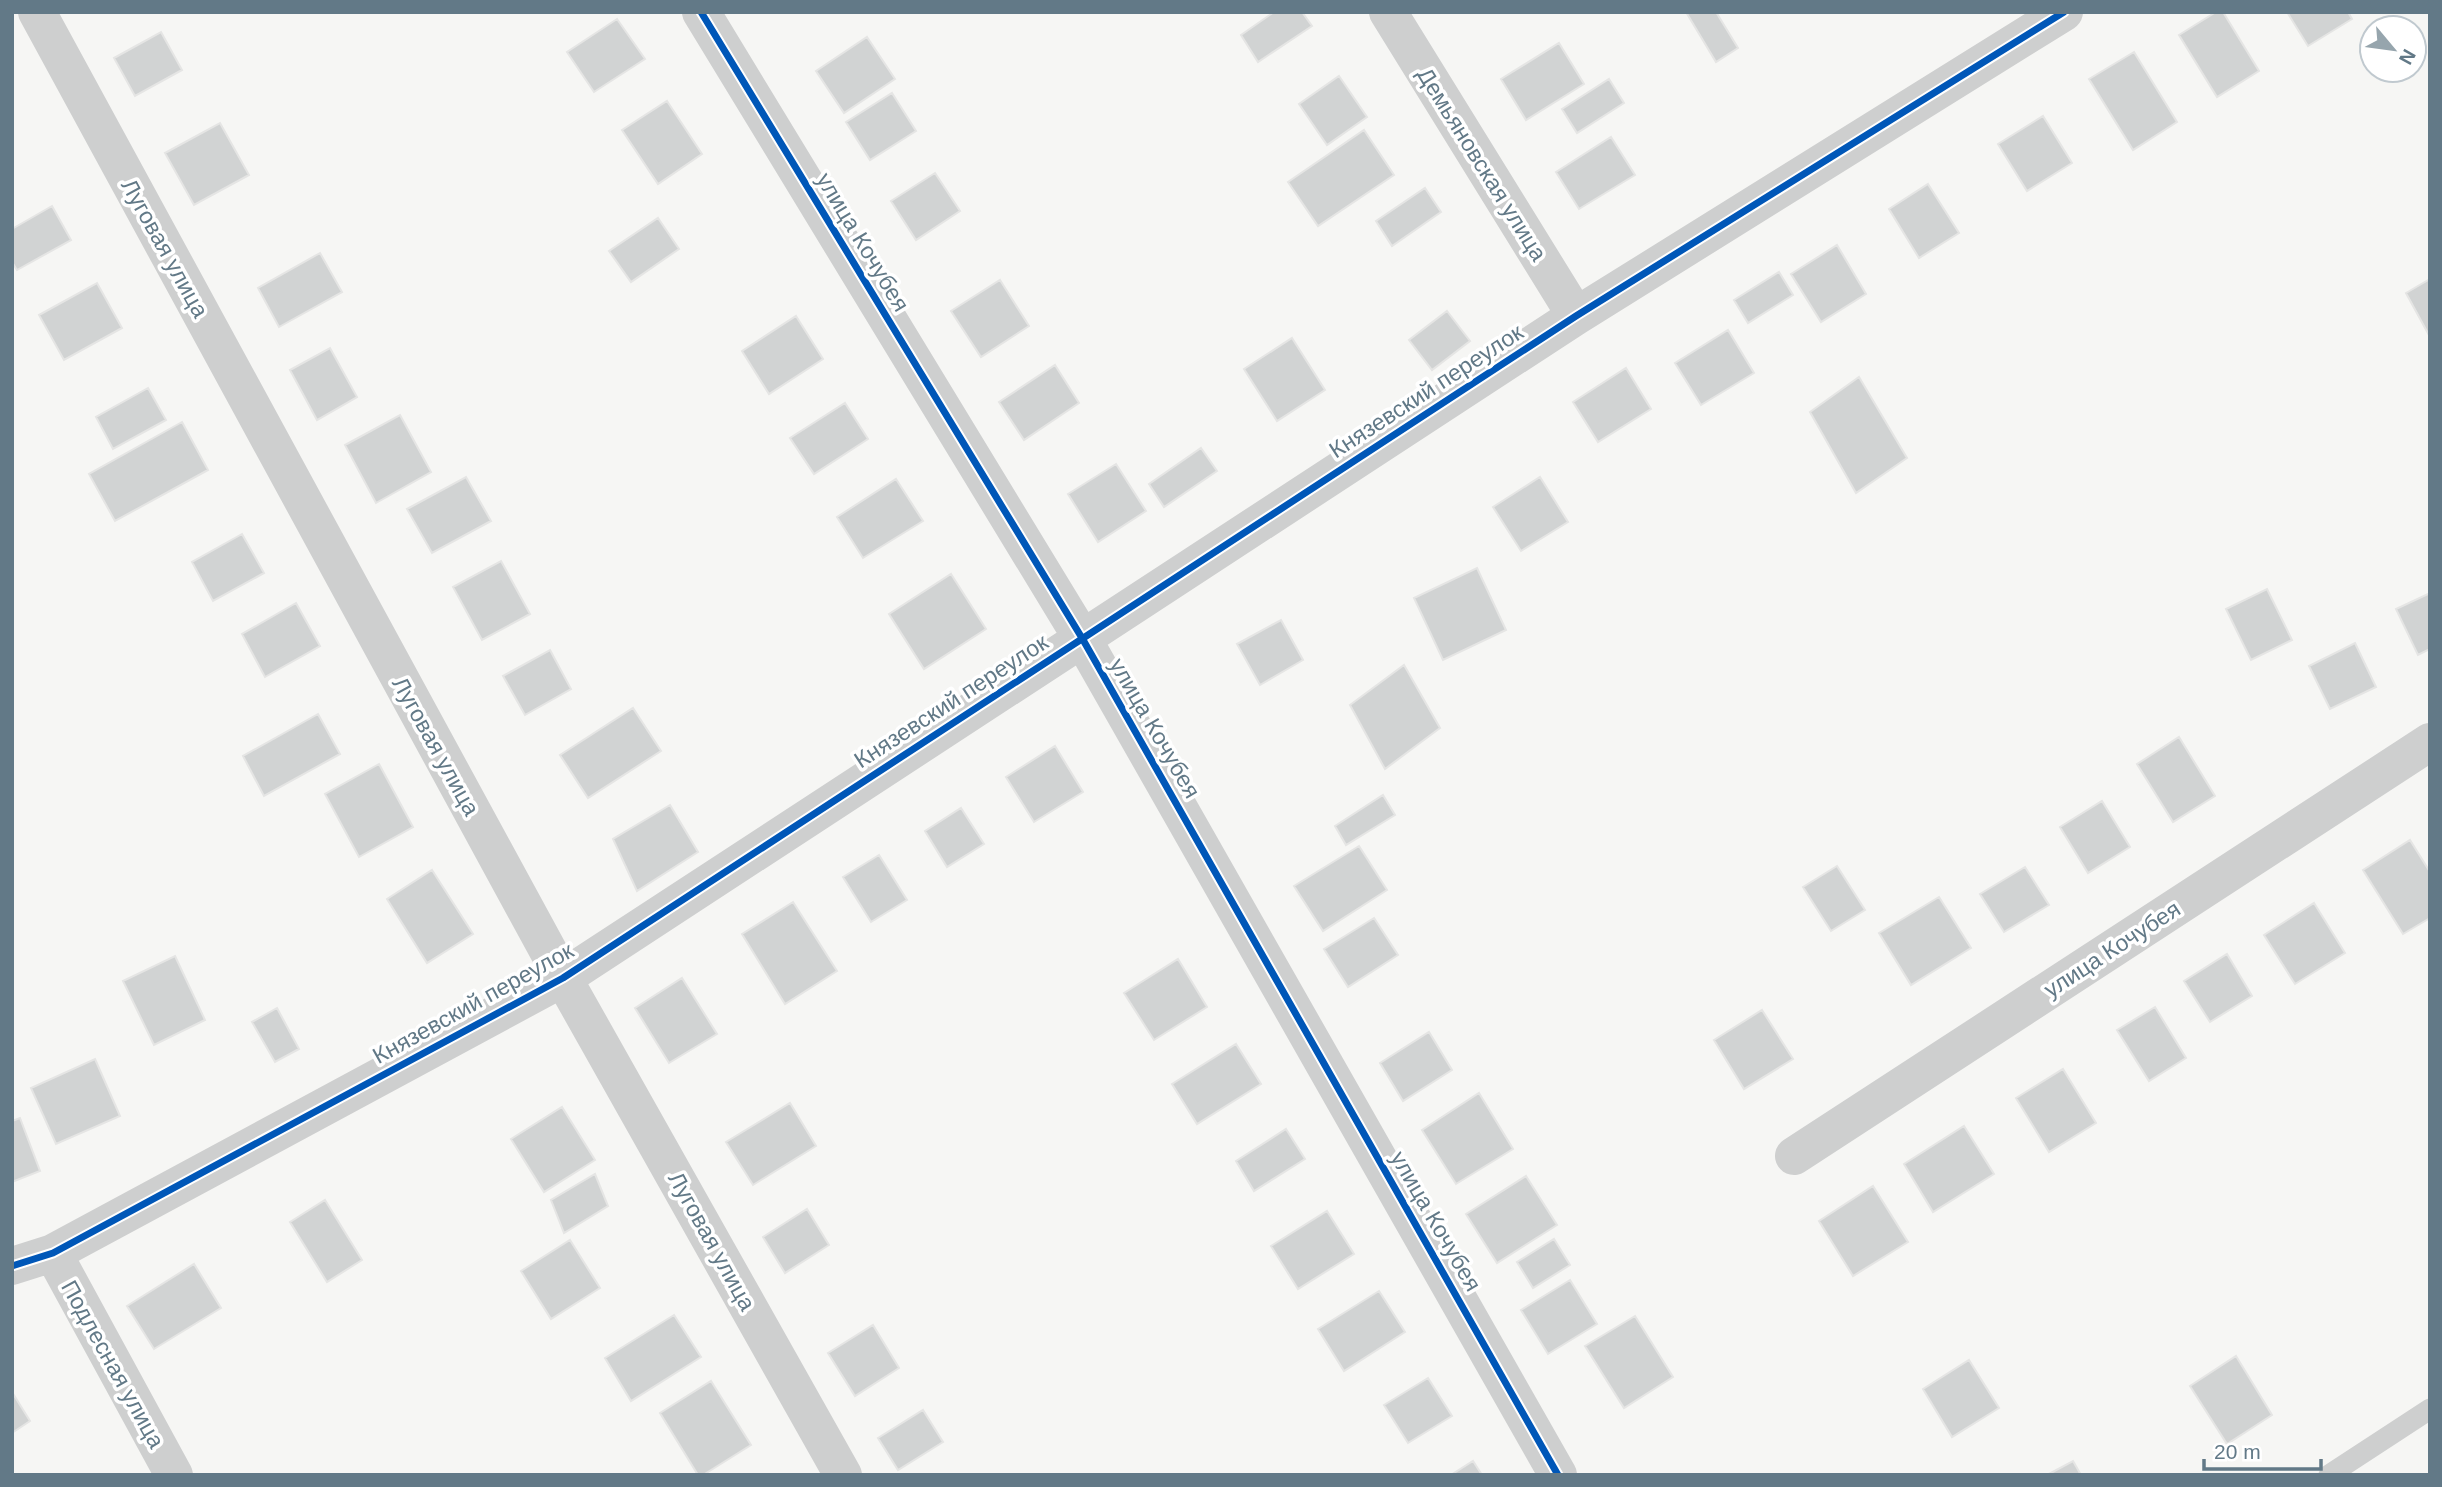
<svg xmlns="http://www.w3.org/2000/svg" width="2442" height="1487" viewBox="0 0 2442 1487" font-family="Helvetica,sans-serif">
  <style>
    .building { fill: #d1d3d3; stroke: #e5e5e4; stroke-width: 2 }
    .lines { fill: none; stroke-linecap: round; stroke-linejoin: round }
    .lane { stroke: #cecfcf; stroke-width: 21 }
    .street { stroke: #cecfcf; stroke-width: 38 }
    .cycleway-casing { stroke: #fff; stroke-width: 11 }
    .cycleway { stroke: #0057b8; stroke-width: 7 }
    .labels { text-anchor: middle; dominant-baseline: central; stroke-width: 7; stroke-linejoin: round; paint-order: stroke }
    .street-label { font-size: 23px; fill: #627987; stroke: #fff }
  </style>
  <rect width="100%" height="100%" fill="#f6f6f4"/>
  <path class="building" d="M1274,12H1302L1312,26L1258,62L1241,35Z
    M1686,12H1716L1738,48L1716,62Z
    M2216,12H2223L2259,71L2217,97L2179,35Z
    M2287,12H2348L2352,19L2308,46Z
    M617,19L645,59L594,92L567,52Z
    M161,32L182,70L135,96L114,58Z
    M867,37L895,79L844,113L816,71Z
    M1559,43L1584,84L1526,120L1501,79Z
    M2134,52L2177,122L2133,150L2089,79Z
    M1339,76L1367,117L1327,145L1299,104Z
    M1609,79L1624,103L1577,133L1562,109Z
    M892,93L916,131L870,160L846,122Z
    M667,101L702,154L658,184L622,130Z
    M2043,116L2072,163L2027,191L1998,144Z
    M220,123L249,175L194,205L165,153Z
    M1364,130L1394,175L1318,226L1288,182Z
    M1611,137L1635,175L1579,209L1556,172Z
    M935,173L960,211L916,240L891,201Z
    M1928,184L1959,233L1919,258L1889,209Z
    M1425,188L1441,212L1392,246L1376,221Z
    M52,206L71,240L17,270L12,262V229Z
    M658,218L679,249L631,282L609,251Z
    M1837,245L1866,294L1821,322L1791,274Z
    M320,253L342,292L279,327L258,288Z
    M1779,272L1793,295L1748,323L1734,300Z
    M2430,279V337L2406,293Z
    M1000,280L1029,326L981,357L951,311Z
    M97,283L122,328L64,360L39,315Z
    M1447,311L1470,341L1432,370L1409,340Z
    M796,316L823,359L769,394L742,351Z
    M1728,330L1754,373L1701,405L1675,363Z
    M1292,338L1325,390L1277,421L1244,369Z
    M330,348L357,397L317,420L290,370Z
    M1055,365L1079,403L1024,440L999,402Z
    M1626,368L1651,409L1598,442L1573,402Z
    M1859,377L1907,458L1856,493L1810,412Z
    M148,388L166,420L113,449L96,417Z
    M845,403L868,439L814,474L790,438Z
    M400,415L431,472L376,503L345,445Z
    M182,422L208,470L115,521L89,474Z
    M1201,448L1217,471L1164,507L1149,484Z
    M1116,464L1146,511L1098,542L1068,494Z
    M466,477L491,521L432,553L407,509Z
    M1540,477L1568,522L1521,551L1493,507Z
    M896,479L923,521L863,558L837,517Z
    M242,534L264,573L213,601L192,562Z
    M501,561L530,614L482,640L453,587Z
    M1477,568L1506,630L1443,660L1414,598Z
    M951,574L986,629L924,669L889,614Z
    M2267,589L2292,640L2251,660L2226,609Z
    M2430,593V649L2418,655L2396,609Z
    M296,603L320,646L265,677L242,634Z
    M1281,620L1303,660L1260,685L1237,644Z
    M2355,643L2376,687L2330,709L2309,666Z
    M550,650L571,689L525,715L503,676Z
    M1404,665L1440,728L1385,769L1350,705Z
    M633,708L661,751L588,798L560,755Z
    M318,714L340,754L264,796L243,756Z
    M2179,737L2215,796L2173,822L2137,764Z
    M1055,746L1083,792L1034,822L1006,777Z
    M379,764L413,827L359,857L325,794Z
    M1383,795L1395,815L1346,845L1335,826Z
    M2102,801L2130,847L2088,873L2060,827Z
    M670,805L698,852L637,891L613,839Z
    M961,808L984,844L947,867L925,831Z
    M2410,840L2430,872V918L2403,934L2363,870Z
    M1359,846L1387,890L1323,931L1294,886Z
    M879,855L907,900L871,922L843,877Z
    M1837,866L1865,910L1831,931L1803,887Z
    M2025,867L2049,905L2004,932L1980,894Z
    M432,870L473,934L427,963L387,899Z
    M1939,897L1971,948L1911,985L1879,933Z
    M793,902L837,971L785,1004L742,934Z
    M2314,903L2345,953L2295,984L2264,935Z
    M1374,918L1398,955L1348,987L1324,949Z
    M2227,954L2252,996L2210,1022L2184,981Z
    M175,956L205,1020L154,1045L123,981Z
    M1178,959L1207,1007L1154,1040L1124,993Z
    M682,978L717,1034L669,1063L635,1008Z
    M2155,1007L2186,1058L2149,1081L2117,1030Z
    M277,1008L299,1049L275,1062L252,1022Z
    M1762,1010L1793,1059L1744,1089L1714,1040Z
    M1429,1032L1452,1070L1403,1101L1380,1063Z
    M1236,1044L1261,1084L1197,1124L1172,1084Z
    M95,1059L120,1116L56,1144L31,1088Z
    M2063,1069L2096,1123L2049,1152L2016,1098Z
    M1479,1093L1513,1149L1456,1184L1422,1130Z
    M790,1103L816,1146L753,1185L726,1142Z
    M562,1107L595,1160L544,1192L511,1139Z
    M20,1118L40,1171L12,1182V1121Z
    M1964,1126L1994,1174L1933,1212L1904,1164Z
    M1286,1129L1305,1159L1254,1191L1236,1161Z
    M595,1174L608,1206L564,1233L551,1200Z
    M1526,1176L1557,1225L1497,1263L1466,1214Z
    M1873,1186L1908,1242L1853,1276L1819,1221Z
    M325,1200L362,1260L327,1282L290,1222Z
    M807,1209L829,1245L785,1273L763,1237Z
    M1327,1211L1354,1254L1298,1289L1271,1246Z
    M1554,1239L1570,1265L1533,1288L1517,1262Z
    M570,1240L600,1288L551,1319L521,1271Z
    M194,1264L221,1308L154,1349L127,1306Z
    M1570,1280L1597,1324L1548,1354L1521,1310Z
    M1379,1291L1405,1332L1344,1371L1318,1329Z
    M674,1315L701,1357L631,1401L605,1358Z
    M1635,1316L1673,1377L1624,1408L1585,1346Z
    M873,1325L899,1368L855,1396L828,1353Z
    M2236,1356L2272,1415L2227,1444L2190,1386Z
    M1969,1360L1999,1408L1952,1437L1923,1389Z
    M1428,1378L1452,1416L1408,1443L1384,1405Z
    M711,1381L751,1445L703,1475H698L660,1413Z
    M12,1392L30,1421L12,1433Z
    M923,1410L943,1442L898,1470L878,1438Z
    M1473,1461L1482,1475H1451Z
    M2073,1461L2081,1475H2047Z"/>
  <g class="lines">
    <path class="lane" d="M2329,1475L2430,1409"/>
    <path class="street" d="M37,12L563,978L843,1475
      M701,12L1082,638L1558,1475
      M1388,12L1576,316
      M1794,1156L2430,742
      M53,1253L174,1475
      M12,1266L53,1253L563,978L1576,316L2064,12"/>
    <defs>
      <path id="cycleway" d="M701,12L1082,638L1558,1475
        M12,1266L53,1253L563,978L1576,316L2064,12"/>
    </defs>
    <use href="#cycleway" class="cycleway-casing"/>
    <use href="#cycleway" class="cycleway"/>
  </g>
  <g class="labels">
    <g class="street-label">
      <text transform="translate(1482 164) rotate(58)">Демьяновская улица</text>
      <text transform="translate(863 242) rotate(59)">улица Кочубея</text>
      <text transform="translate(165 248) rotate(61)">Луговая улица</text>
      <text transform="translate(1426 391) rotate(-33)">Князевский переулок</text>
      <text transform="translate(951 701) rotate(-33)">Князевский переулок</text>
      <text transform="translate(1155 728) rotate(60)">улица Кочубея</text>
      <text transform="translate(436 746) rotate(61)">Луговая улица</text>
      <text transform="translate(2112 949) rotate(-33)">улица Кочубея</text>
      <text transform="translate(473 1003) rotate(-29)">Князевский переулок</text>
      <text transform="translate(1436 1221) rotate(60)">улица Кочубея</text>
      <text transform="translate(712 1241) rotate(61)">Луговая улица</text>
      <text transform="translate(113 1364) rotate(61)">Подлесная улица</text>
    </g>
  </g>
  <rect width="2442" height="1487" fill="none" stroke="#627987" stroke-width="28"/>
  <g transform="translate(2393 49) rotate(119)"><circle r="33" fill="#ffffff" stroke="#c0c9cf" stroke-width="2"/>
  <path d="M0-5L12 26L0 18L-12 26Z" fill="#96a5ad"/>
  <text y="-10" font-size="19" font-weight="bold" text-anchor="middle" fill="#627987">N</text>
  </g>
  <path d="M2204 1459v10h117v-10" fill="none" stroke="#627987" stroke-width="3.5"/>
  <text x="2214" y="1459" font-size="21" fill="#627987" stroke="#ffffff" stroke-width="5" paint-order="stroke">20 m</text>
</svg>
